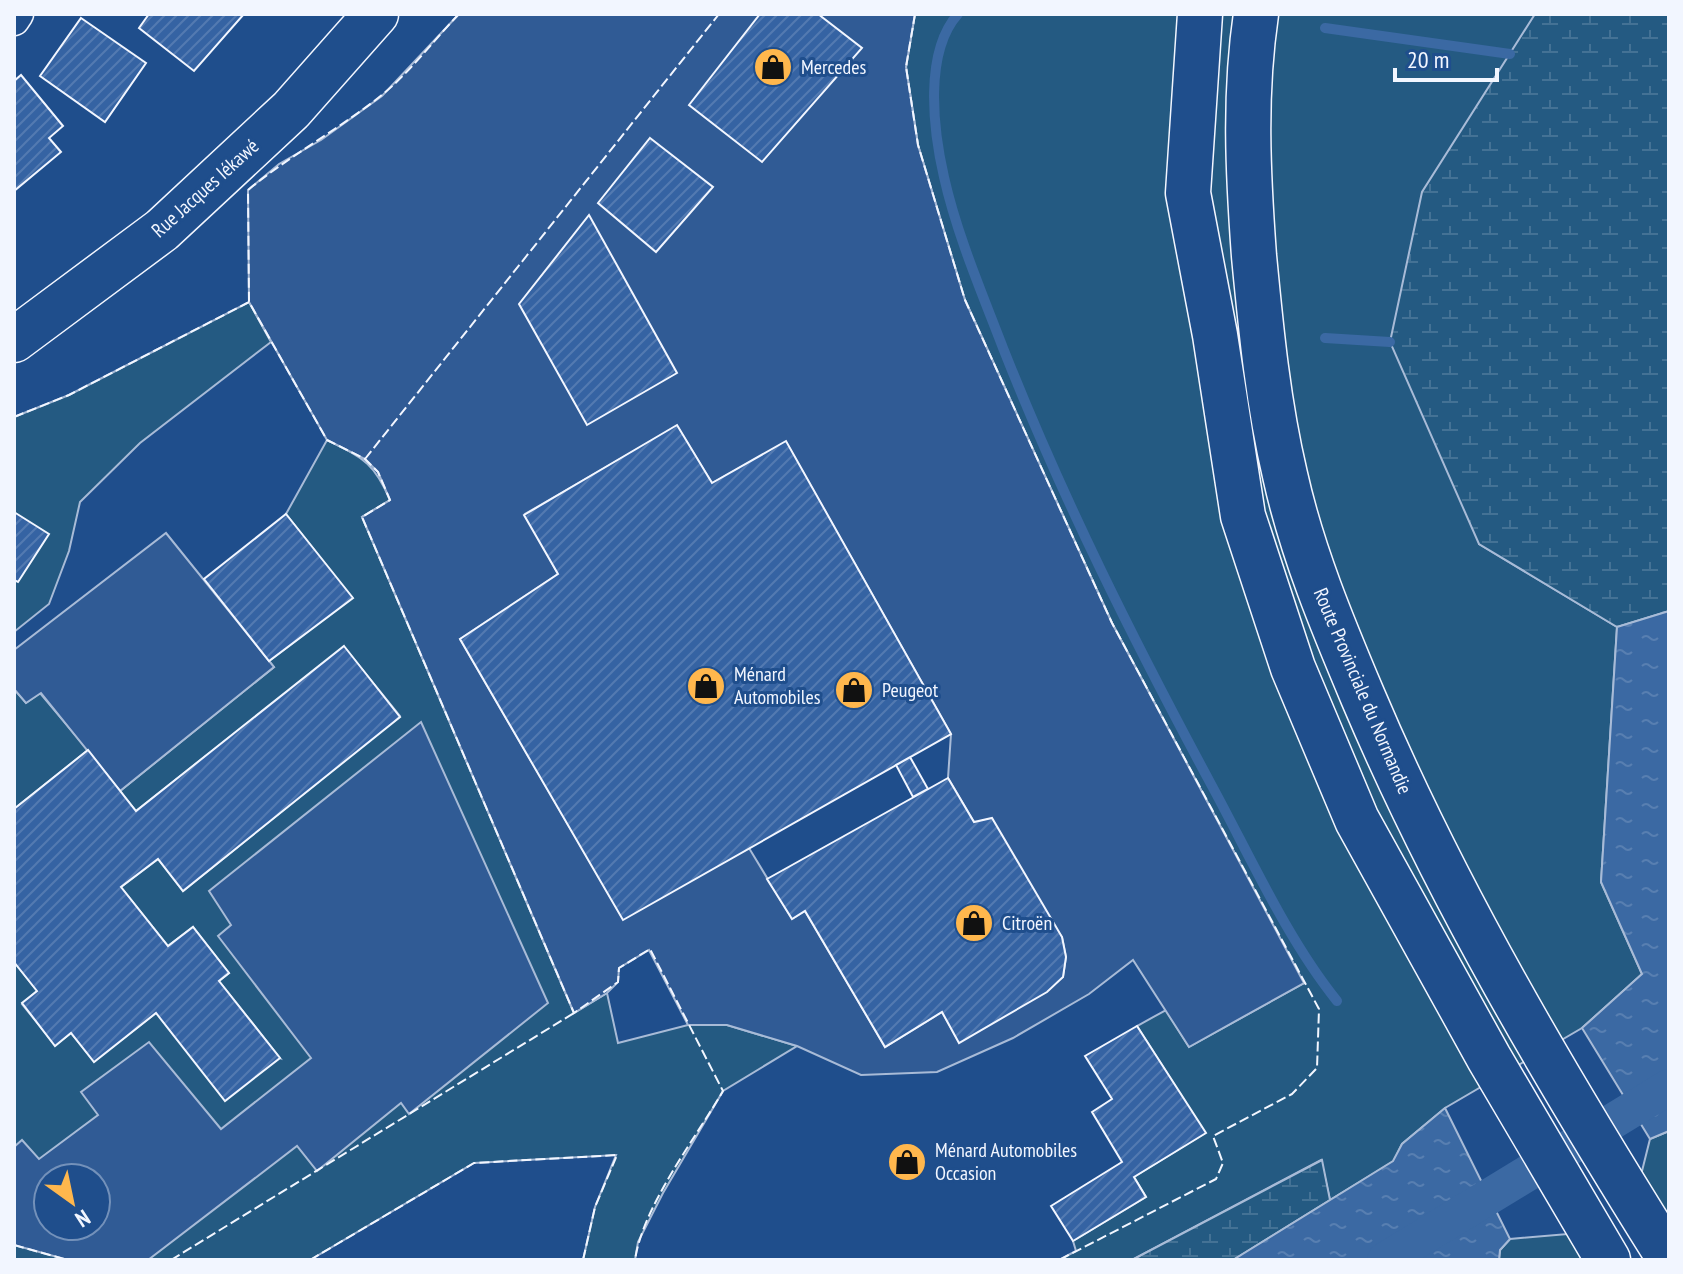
<svg xmlns="http://www.w3.org/2000/svg" width="1683" height="1274" viewBox="0 0 1683 1274" font-family="'PT Sans Narrow',sans-serif">
  <style>
    .green { fill: #245a82; stroke: #a8bbd7; stroke-width: 2; fill-rule: evenodd }
    .wetland { fill: url(#wetland-marsh); stroke: #a8bbd7; stroke-width: 2 }
    .parking { fill: #305b95; stroke: #a8bbd7; stroke-width: 2; fill-rule: evenodd }
    .water { fill: url(#water-ripples); stroke: #a8bbd7; stroke-width: 2 }
    .lines { fill: none; stroke-linecap: round; stroke-linejoin: round }
    .stream { stroke: #3b69a3; stroke-width: 10 }
    .canal { stroke: #3b69a3; stroke-width: 36 }
    .building { fill: url(#building-hatch); stroke: #f2f6ff; stroke-width: 2 }
    .minor-casing { stroke: #f2f6ff; stroke-width: 33 }
    .primary-casing { stroke: #f2f6ff; stroke-width: 47 }
    .trunk-casing { stroke: #f2f6ff; stroke-width: 47 }
    .minor { stroke: #1f4e8c; stroke-width: 30 }
    .primary { stroke: #1f4e8c; stroke-width: 44 }
    .trunk { stroke: #1f4e8c; stroke-width: 44 }
    .fence { stroke: #f2f6ff; stroke-width: 2; stroke-dasharray: 10 4; stroke-linecap: butt }
    .labels { text-anchor: middle; dominant-baseline: central; stroke-width: 6; stroke-linejoin: round; paint-order: stroke }
    .poi-label { font-size: 20px; fill: #f2f6ff; stroke: #1f4e8c; text-anchor: start }
    .street-label { font-size: 20px; fill: #f2f6ff; stroke: #1f4e8c }
  </style>
  <defs>
    <pattern id="wetland-marsh" width="20" height="14" patternUnits="userSpaceOnUse" patternTransform="scale(2)"><rect width="20" height="14" fill="#245a82"/><path d="M1 5h8M5 5V1M11 12h8M15 12V8" fill="none" stroke="#447295"/></pattern>
    <pattern id="water-ripples" width="26" height="14" patternUnits="userSpaceOnUse" patternTransform="scale(2)"><rect width="26" height="14" fill="#3b69a3"/><path d="M2 4q2-2 4 0t4 0M15 11q2-2 4 0t4 0" fill="none" stroke="#587fb1"/></pattern>
    <pattern id="building-hatch" width="6" height="6" patternUnits="userSpaceOnUse" patternTransform="scale(2)"><rect width="6" height="6" fill="#3563a3"/><path d="M-1 1l2-2M0 6l6-6M5 7l2-2" fill="none" stroke="#537ab1"/></pattern>
  </defs>
  <rect width="100%" height="100%" fill="#1f4e8c"/>
  <path class="green" d="M915,14H1535L1479,544L1617,627L1601,882L1642,974L1582,1028L1445,1108L1402,1144L1394,1161L1330,1200L1321,1160L1132,1260H1059L1076,1251L1073,1241L1146,1197L1134,1177L1205,1133L1137,1026L1166,1010L1189,1047L1304,983L1112,623L965,300L918,145L906,67Z
    M249,302L271,342L140,443L80,502L69,551L49,604L14,632V417L69,395Z
    M327,440C363,458 374,462 390,500L362,517L574,1013L607,993L618,1043L688,1025H727L797,1046L723,1091L663,1193L638,1242L635,1260H583L595,1207L616,1155L474,1163L310,1260H14V962L37,991L22,1004L55,1045L71,1033L94,1061L156,1013L280,1058L219,981L229,973L193,927L168,946L121,887L158,859L183,891L400,716L344,647L136,811L120,791L274,667L269,661L352,598L286,514ZM48,1178H96V1226H48Z
    M14,689L26,703L40,693L88,750L14,809Z
    M1669,1131V1258L1634,1203L1650,1139Z
    M1591,1232L1608,1260H1499L1500,1250L1510,1239Z"/>
  <path class="wetland" d="M1535,14H1669V611L1617,627L1479,544L1390,342L1422,192Z
    M1322,1160L1330,1200L1233,1260H1132Z"/>
  <path class="parking" d="M459,14H915L906,67L918,145L965,300L1112,623L1304,983L1189,1047L1133,960L1089,994L1013,1038L937,1072L861,1075L797,1046L727,1025H688L649,950L619,968L618,982L607,993L574,1013L362,517L390,500L378,472L365,459L327,440L249,302L248,190L279,164L321,140L382,96ZM677,426L712,483L786,442L951,734L948,778L974,822L1062,937L1066,957L1063,977L959,1042L942,1012L885,1047L805,911L792,919L749,848L623,919L460,639L558,574L525,514Z
    M166,533L274,667L120,791L41,693L26,703L14,689V650Z
    M421,722L548,1003L409,1114L401,1103L317,1171L297,1146L148,1260H68L14,1245V1147L22,1140L39,1159L98,1115L81,1092L149,1042L221,1129L311,1058L218,936L231,925L209,891ZM48,1178H96V1226H48Z"/>
  <path class="water" d="M1669,611V1131L1650,1139L1582,1028L1642,974L1601,882L1617,627Z
    M1445,1108L1510,1239L1500,1250L1499,1260H1233L1393,1161L1402,1144Z"/>
  <g class="lines">
    <path class="stream" d="M958,14C924,52 933,129 944,177C957,235 982,293 1003,348C1063,500 1135,643 1212,786C1250,856 1287,939 1337,1001
      M1325,28L1510,54
      M1325,338L1390,342"/>
    <path class="canal" d="M1385,1260L1669,1087"/>
  </g>
  <path class="building" d="M149,14H244L194,71L139,28Z
    M760,14H818L862,48L762,162L689,105Z
    M81,18L146,63L105,122L40,76Z
    M21,75L63,126L49,138L61,152L14,191V81Z
    M650,138L713,187L656,252L598,203Z
    M589,215L677,373L587,425L519,304Z
    M677,425L712,483L786,441L951,734L623,920L460,639L558,574L524,515Z
    M14,512L49,534L18,582L14,580Z
    M286,514L353,598L269,661L204,579Z
    M344,646L400,717L183,891L158,859L121,887L168,946L193,927L229,973L219,981L280,1058L225,1101L156,1013L94,1062L71,1033L55,1046L22,1003L37,991L14,962V809L88,750L136,811Z
    M910,757L928,789L913,797L896,765Z
    M948,778L974,822L992,818L1062,937L1066,957L1063,977L1047,992L959,1043L942,1012L885,1047L805,911L792,919L767,879Z
    M1137,1026L1206,1133L1134,1177L1146,1197L1073,1241L1051,1206L1122,1162L1092,1112L1112,1099L1085,1056Z"/>
  <g class="lines">
    <defs>
      <path id="minor" d="M14,20L18,14"/>
      <path id="primary" d="M14,340L162,230L291,110L376,14"/>
      <path id="trunk" d="M1200,14L1188,193L1215,335L1243,516L1293,668L1357,820L1489,1058L1608,1260
        M1256,14C1244,95 1248,174 1254,256C1261,329 1268,403 1285,475C1302,552 1333,626 1363,697C1446,893 1556,1078 1669,1258"/>
    </defs>
    <use href="#minor" class="minor-casing"/>
    <use href="#primary" class="primary-casing"/>
    <use href="#trunk" class="trunk-casing"/>
    <use href="#minor" class="minor"/>
    <use href="#primary" class="primary"/>
    <use href="#trunk" class="trunk"/>
    <path class="fence" d="M459,14C433,41 408,75 378,98C336,131 289,156 248,190L249,302L327,440L365,459L378,472L390,500L362,517L574,1013L618,982L619,968L650,949L723,1091C695,1139 643,1206 635,1260
      M915,14L906,67L918,145L965,300L1112,623L1319,1009L1317,1068L1292,1094L1213,1136L1223,1163L1216,1179L1059,1260
      M14,417L69,395L249,302
      M365,459L719,14
      M14,1245L68,1260
      M171,1260L574,1013
      M310,1260L474,1163L617,1155L595,1207L583,1260"/>
  </g>
  <defs>
    <symbol id="shop-disc" viewBox="-11 -11 22 22"><circle r="9.5" fill="#ffb74d" stroke="#1f4e8c"/><path d="M-5-2.5h2.3a2.7 3.5 0 0 1 5.4 0H5L5.5 6h-11ZM-1.5-2.5h3a1.5 2.3 0 0 0-3 0Z" fill="#111"/></symbol>
  </defs>
  <g fill-rule="evenodd">
    <use href="#shop-disc" x="751" y="45" width="44" height="44"/>
    <use href="#shop-disc" x="684" y="664" width="44" height="44"/>
    <use href="#shop-disc" x="832" y="668" width="44" height="44"/>
    <use href="#shop-disc" x="952" y="901" width="44" height="44"/>
    <use href="#shop-disc" x="885" y="1140" width="44" height="44"/>
  </g>
  <g class="labels">
    <g class="poi-label">
      <text x="801" y="67">Mercedes</text>
      <text x="734" y="674">Ménard<tspan x="734" dy="23">Automobiles</tspan></text>
      <text x="882" y="690">Peugeot</text>
      <text x="1002" y="923">Citroën</text>
      <text x="935" y="1150">Ménard Automobiles<tspan x="935" dy="23">Occasion</tspan></text>
    </g>
    <g class="street-label">
      <text transform="translate(205 188) rotate(-42)">Rue Jacques Iékawé</text>
      <text transform="translate(1363 691) rotate(67)">Route Provinciale du Normandie</text>
    </g>
  </g>
  <rect width="1683" height="1274" fill="none" stroke="#f2f6ff" stroke-width="32"/>
  <g transform="translate(72 1202) rotate(147)"><circle r="38" fill="#1f4e8c" stroke="#7391ba" stroke-width="2"/>
  <path d="M0-6L14 30L0 20L-14 30Z" fill="#ffb74d"/>
  <text y="-12" font-size="22" font-weight="bold" text-anchor="middle" fill="#f2f6ff">N</text>
  </g>
  <path d="M1395 68v12h102v-12" fill="none" stroke="#f2f6ff" stroke-width="4"/>
  <text x="1407" y="68" font-size="24" fill="#f2f6ff" stroke="#1f4e8c" stroke-width="6" paint-order="stroke">20 m</text>
</svg>
